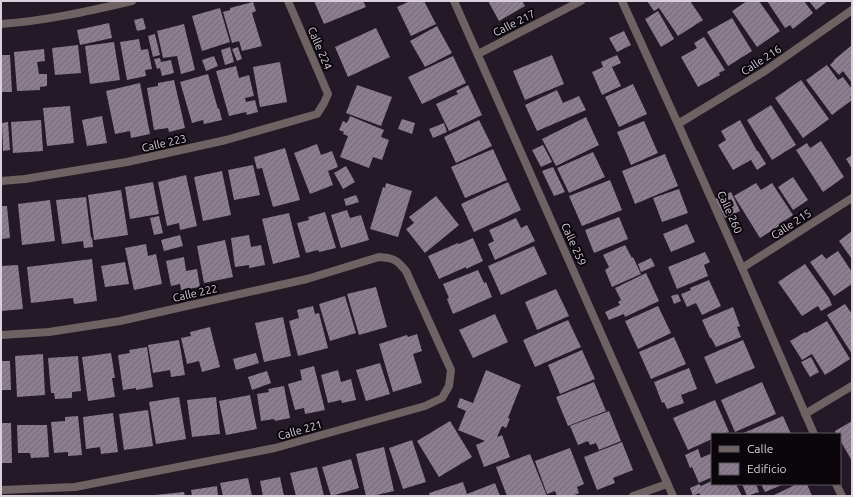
<svg xmlns="http://www.w3.org/2000/svg" width="853" height="497" viewBox="0 0 853 497" font-family="Ubuntu,sans-serif">
  <style>
    .building { fill: url(#building-hatch) }
    .lines { fill: none; stroke-linecap: round; stroke-linejoin: round }
    .minor { stroke: #6e6262; stroke-width: 8 }
    .labels { text-anchor: middle; dominant-baseline: central; stroke-width: 4; stroke-linejoin: round; paint-order: stroke }
    .street-label { font-size: 11px; fill: #d8d0da; stroke: #0a060c }
  </style>
  <defs>
    <pattern id="building-hatch" width="6" height="6" patternUnits="userSpaceOnUse"><rect width="6" height="6" fill="#8c7e90"/><path d="M-1 1l2-2M0 6l6-6M5 7l2-2" fill="none" stroke="#726874"/></pattern>
  </defs>
  <rect width="100%" height="100%" fill="#241927"/>
  <path class="building" d="M314,1H363L366,7L324,24Z
    M410,1H424L436,24L411,36L397,7Z
    M488,1H522L525,6L499,21Z
    M647,1H690L703,20L678,36L659,8L654,11Z
    M747,1H759L780,31L757,47L732,11Z
    M767,1H804L813,13L793,29L790,25L785,28Z
    M809,1H828L816,10Z
    M253,2L256,11L252,13L262,46L242,51L239,41L232,43L223,12L230,10V8Z
    M220,8L230,42L202,51L192,16Z
    M658,11L674,39L661,47L645,19Z
    M143,18L146,29L137,31L134,20Z
    M732,18L752,51L728,66L707,32Z
    M109,23L112,38L80,45L77,30Z
    M184,24L195,70L181,74L177,56L163,58L157,31Z
    M437,26L452,53L425,67L410,41Z
    M376,28L390,57L348,77L335,47Z
    M624,31L631,45L617,52L609,38Z
    M155,34L160,55L153,57L148,36Z
    M704,37L725,70L719,73L720,75L698,87L681,57L697,48L694,43Z
    M139,39L141,50L148,49L152,69L145,70L146,76L127,80L120,42Z
    M114,42L120,80L90,84L85,46Z
    M78,45L81,73L55,75L52,48Z
    M852,45V83L843,71L839,75L830,65L834,61V60Z
    M230,47L234,62L225,65L221,50Z
    M238,47L242,59L237,61L232,49Z
    M44,49L45,61L37,62L39,74H47V86L40,87V90L17,91L14,52Z
    M1,55H10L12,92H1Z
    M552,55L564,84L525,100L513,71Z
    M617,55L621,63L612,67L621,86L602,95L592,72L603,67L601,62Z
    M214,56L218,66L206,71L202,60Z
    M453,56L466,83L422,104L408,77Z
    M160,58L161,62L171,60L174,73L162,76L160,68L157,69L154,59Z
    M280,62L287,102L260,107L253,67Z
    M827,65L838,80L843,77L852,89V95L850,97L852,100L832,115L806,80Z
    M236,66L239,78L249,75L254,96L245,98L246,102L255,100L258,112L247,115L246,112L229,116L216,71Z
    M208,74L218,109L219,108L222,120L204,124L203,120L192,123L180,82Z
    M174,80L185,128L169,132L168,128L154,130L147,88L158,86V83Z
    M801,80L829,119L803,138L775,98Z
    M140,83L150,134L131,138L130,131L115,134L106,91Z
    M633,84L647,114L619,127L605,97Z
    M357,85L392,97L381,126L346,113Z
    M468,85L482,115L449,131L436,104L458,94L456,91Z
    M557,90L563,103L579,96L586,110L537,131L525,105Z
    M771,105L796,145L772,160L747,120Z
    M70,106L74,143L47,146L43,108Z
    M102,116L107,143L87,146L82,120Z
    M350,116L384,130L381,137L389,140L382,160L373,157L369,168L340,157L348,136L343,134L344,132L339,130L343,121L347,123Z
    M586,117L599,145L556,166L542,139Z
    M402,119L415,123L412,134L398,129Z
    M41,120L43,151L13,153L11,122Z
    M479,120L492,146L456,163L444,137Z
    M740,120L757,151H758L766,164L757,170L751,160L733,170L718,145L726,140L721,131Z
    M644,121L658,153L631,165L617,132Z
    M8,122L10,150L3,151L2,123Z
    M444,123L447,132L433,138L429,129Z
    M821,141L844,177L823,192L796,150L807,143L810,148Z
    M317,144L321,155L332,151L338,167L328,171L333,185L310,194L294,153Z
    M543,145L552,162L541,167L532,150Z
    M285,148L300,200L273,207L262,168L257,169L254,157Z
    M493,149L507,180L465,198L451,167Z
    M593,152L605,177L569,193L557,168Z
    M665,154L678,186L635,204L622,171Z
    M852,155V166L851,167L846,159Z
    M253,165L260,195L234,200L228,170Z
    M346,166L355,182L343,189L334,173Z
    M553,167L565,192L554,196L542,171Z
    M222,171L231,215L203,221L194,177Z
    M186,175L197,226L180,230L179,223L167,226L158,182Z
    M793,177L808,200L793,210L778,187Z
    M610,180L622,210L582,226L569,196Z
    M153,182L159,214L130,219L125,187Z
    M508,182L521,210L474,232L461,204Z
    M386,183L412,191L398,237L370,229L383,187L385,188Z
    M756,183L761,190L772,183L793,215L781,223L782,224L760,238L734,196Z
    M679,189L688,213L662,222L653,198Z
    M121,190L128,235L94,240L88,195Z
    M731,192L740,211L725,218L715,199Z
    M356,195L359,202L346,206L344,199Z
    M436,196L459,225L425,253L406,229L414,223L409,217Z
    M86,197L91,238L92,237L93,247L84,248L83,241L62,244L56,200Z
    M50,200L55,241L22,245L18,204Z
    M1,206H7L10,238L1,239Z
    M347,210L350,218L361,215L369,240L341,248L331,215Z
    M325,212L336,248L319,252L318,250L306,253L297,223L309,220L308,217Z
    M289,213L300,257L273,264L262,219Z
    M159,216L163,233L154,235L150,218Z
    M619,217L628,239L594,253L585,230Z
    M516,218L521,228L527,225L535,241L495,260L488,244L494,241L489,230Z
    M687,224L695,242L671,252L663,234Z
    M852,231V259L839,241Z
    M180,235L183,246L164,251L161,240Z
    M249,235L251,247L261,245L265,265L249,268V265L235,267L231,238Z
    M473,238L483,261L466,269V267L439,279L428,256L458,243L459,244Z
    M225,240L233,277L204,283L197,246Z
    M146,244L148,256L156,254L162,284L134,290L125,248Z
    M625,245L632,258L633,257L641,274L612,287L605,270L609,267L603,255Z
    M534,246L547,274L501,295L488,266Z
    M838,251L852,272V284L834,296L810,262L822,254L826,259Z
    M705,252L710,262L704,265L708,276L677,289L668,267Z
    M184,257L186,271L197,269L200,287L181,290L180,284L171,286L166,261Z
    M651,258L655,266L641,272L638,264Z
    M92,259L97,301L74,304L73,298L31,303L27,267Z
    M125,262L129,284L105,287L101,266Z
    M805,264L829,298L832,305L821,311L818,306L802,316L778,282Z
    M18,265L23,309L1,311V266Z
    M478,270L484,283L486,282L492,297L453,314L447,299L449,298L443,284Z
    M646,273L659,301L625,317L624,314L609,320L605,312L620,305L618,302L621,300L615,288Z
    M709,280L721,306L702,315L696,303L687,307L681,294L691,290L690,288Z
    M376,287L387,327L359,335L347,294Z
    M556,289L569,316L537,330L525,302Z
    M678,294L681,301L674,304L671,296Z
    M345,296L356,333L330,341L319,304Z
    M845,304L852,314V354L827,315Z
    M313,306L315,314L319,313L328,348L298,356L289,321L299,318L297,310Z
    M658,306L671,333L638,349L625,321Z
    M733,307L740,326L737,327L741,337L716,347L711,338H710L702,320Z
    M495,314L508,342L473,358L459,330Z
    M283,317L291,356L264,362L255,323Z
    M568,320L581,347L535,367L523,340Z
    M827,321L850,359L825,375L812,354L802,360L790,341L805,332L806,333Z
    M210,327L220,367L202,372L199,361L187,364L181,338L191,336L190,332Z
    M417,334L422,351L413,354L422,383L393,392L379,344L407,335L408,337Z
    M674,337L686,364L651,379L639,352Z
    M179,340L185,375L171,377L170,370L153,373L148,345Z
    M743,340L755,368L716,384L704,357Z
    M147,347L153,387L136,390V388L123,390L118,355L130,353L129,350Z
    M582,350L595,379L560,394L548,365Z
    M111,353L115,378H112L115,397L88,401L82,357Z
    M256,353L259,363L236,370L233,359Z
    M43,354L45,395L17,397L15,356Z
    M78,356L81,391L72,392V398L55,399L54,393H51L48,358Z
    M811,357L819,372L810,377L801,362Z
    M1,361H10L11,390H1Z
    M380,363L390,394L366,401L356,370Z
    M314,366L325,410L305,414L304,408L295,410L288,384L302,380L300,370Z
    M689,368L697,389L681,395L684,403L667,409L664,402L662,403L654,382Z
    M338,370L341,382L351,379L356,400L342,403L341,400L328,403L321,375Z
    M486,370L521,385L508,418L510,419L506,428L502,426L497,437L502,435L510,457L484,467L476,445L485,441L458,430L466,411L457,407L460,398L473,403Z
    M267,371L271,383L252,390L248,377Z
    M594,382L606,411L568,426L556,397Z
    M762,382L776,414L735,432L721,400Z
    M284,386L290,418L275,421L274,419L261,421L257,394L269,392L268,389Z
    M250,395L257,429L226,435L219,401Z
    M179,397L186,439L156,444L149,402Z
    M216,397L220,434L192,437L187,400Z
    M715,400L729,432L723,434H712V439L688,450L673,418Z
    M148,410L153,446L124,450L119,414Z
    M609,411L621,441L599,450L596,443L590,445L588,441L578,445L570,426Z
    M113,413L118,452L101,454L100,447L86,449L83,417Z
    M78,416L82,455L68,456V452L54,453L51,422L65,421V417Z
    M783,416L791,434H741Z
    M450,421L472,457L439,477L417,441Z
    M852,421V461L840,440V434H836L835,431Z
    M1,423H11L12,463H1Z
    M17,425H47L49,457L31,458L30,453H18Z
    M412,440L426,482L403,489L389,448Z
    M622,442L633,470L613,478L615,483L597,490L584,457Z
    M384,447L394,491L372,496H366L356,454Z
    M570,448L584,484L577,487L579,493L572,496H557L555,491L547,494L535,461Z
    M698,449L701,458L712,453V477L699,483L692,467L690,468L685,455Z
    M530,454L547,496H507L496,467Z
    M351,459L359,488L331,496L322,467Z
    M317,467L324,496H296L290,473Z
    M280,477L284,496H263L260,481Z
    M248,478L252,496H223L220,483Z
    M712,481V484H736L742,496H701L699,493L693,496L690,488L699,484L701,486Z
    M463,482L467,494L495,483L500,496H430L429,493Z
    M742,484H756L759,492L747,496Z
    M761,484H784L765,492Z
    M797,484H807L812,496H772Z
    M217,486L218,496H192L191,490Z
    M184,492L185,496H155V495Z"/>
  <g class="lines">
    <path class="minor" d="M454,1L673,496
      M622,1L678,124L742,268L814,434
      M1,24C45,21 89,11 132,1
      M478,54L581,1
      M678,124L765,71L852,10
      M1,181L25,179L127,162L226,140L317,114L324,103L328,94L288,1
      M742,268L852,198
      M1,335L49,332L120,321L307,279L379,257C394,258 397,260 406,271L451,370L449,386L442,398L425,406L275,448L75,487L1,490
      M805,414L852,386
      M836,484L842,496
      M633,496L667,484"/>
  </g>
  <g class="labels">
    <g class="street-label">
      <text transform="translate(514 23) rotate(-27)">Calle 217</text>
      <text transform="translate(320 48) rotate(67)">Calle 224</text>
      <text transform="translate(761 60) rotate(-33)">Calle 216</text>
      <text transform="translate(164 143) rotate(-13)">Calle 223</text>
      <text transform="translate(730 212) rotate(66)">Calle 260</text>
      <text transform="translate(791 224) rotate(-33)">Calle 215</text>
      <text transform="translate(574 244) rotate(66)">Calle 259</text>
      <text transform="translate(195 293) rotate(-13)">Calle 222</text>
      <text transform="translate(300 430) rotate(-16)">Calle 221</text>
    </g>
  </g>
  <rect width="853" height="497" fill="none" stroke="#d8d0da" stroke-width="4"/>
  <rect x="711" y="433" width="130" height="52" fill="#0a060c" stroke="#5c575e"/>
  <rect x="719" y="446" width="20" height="6" fill="#6e6262" stroke="#5c575e"/>
  <text x="747" y="453" font-size="12" fill="#d8d0da">Calle</text>
  <rect x="719" y="463" width="20" height="12" fill="url(#building-hatch)" stroke="#5c575e"/>
  <text x="747" y="473" font-size="12" fill="#d8d0da">Edificio</text>
</svg>
